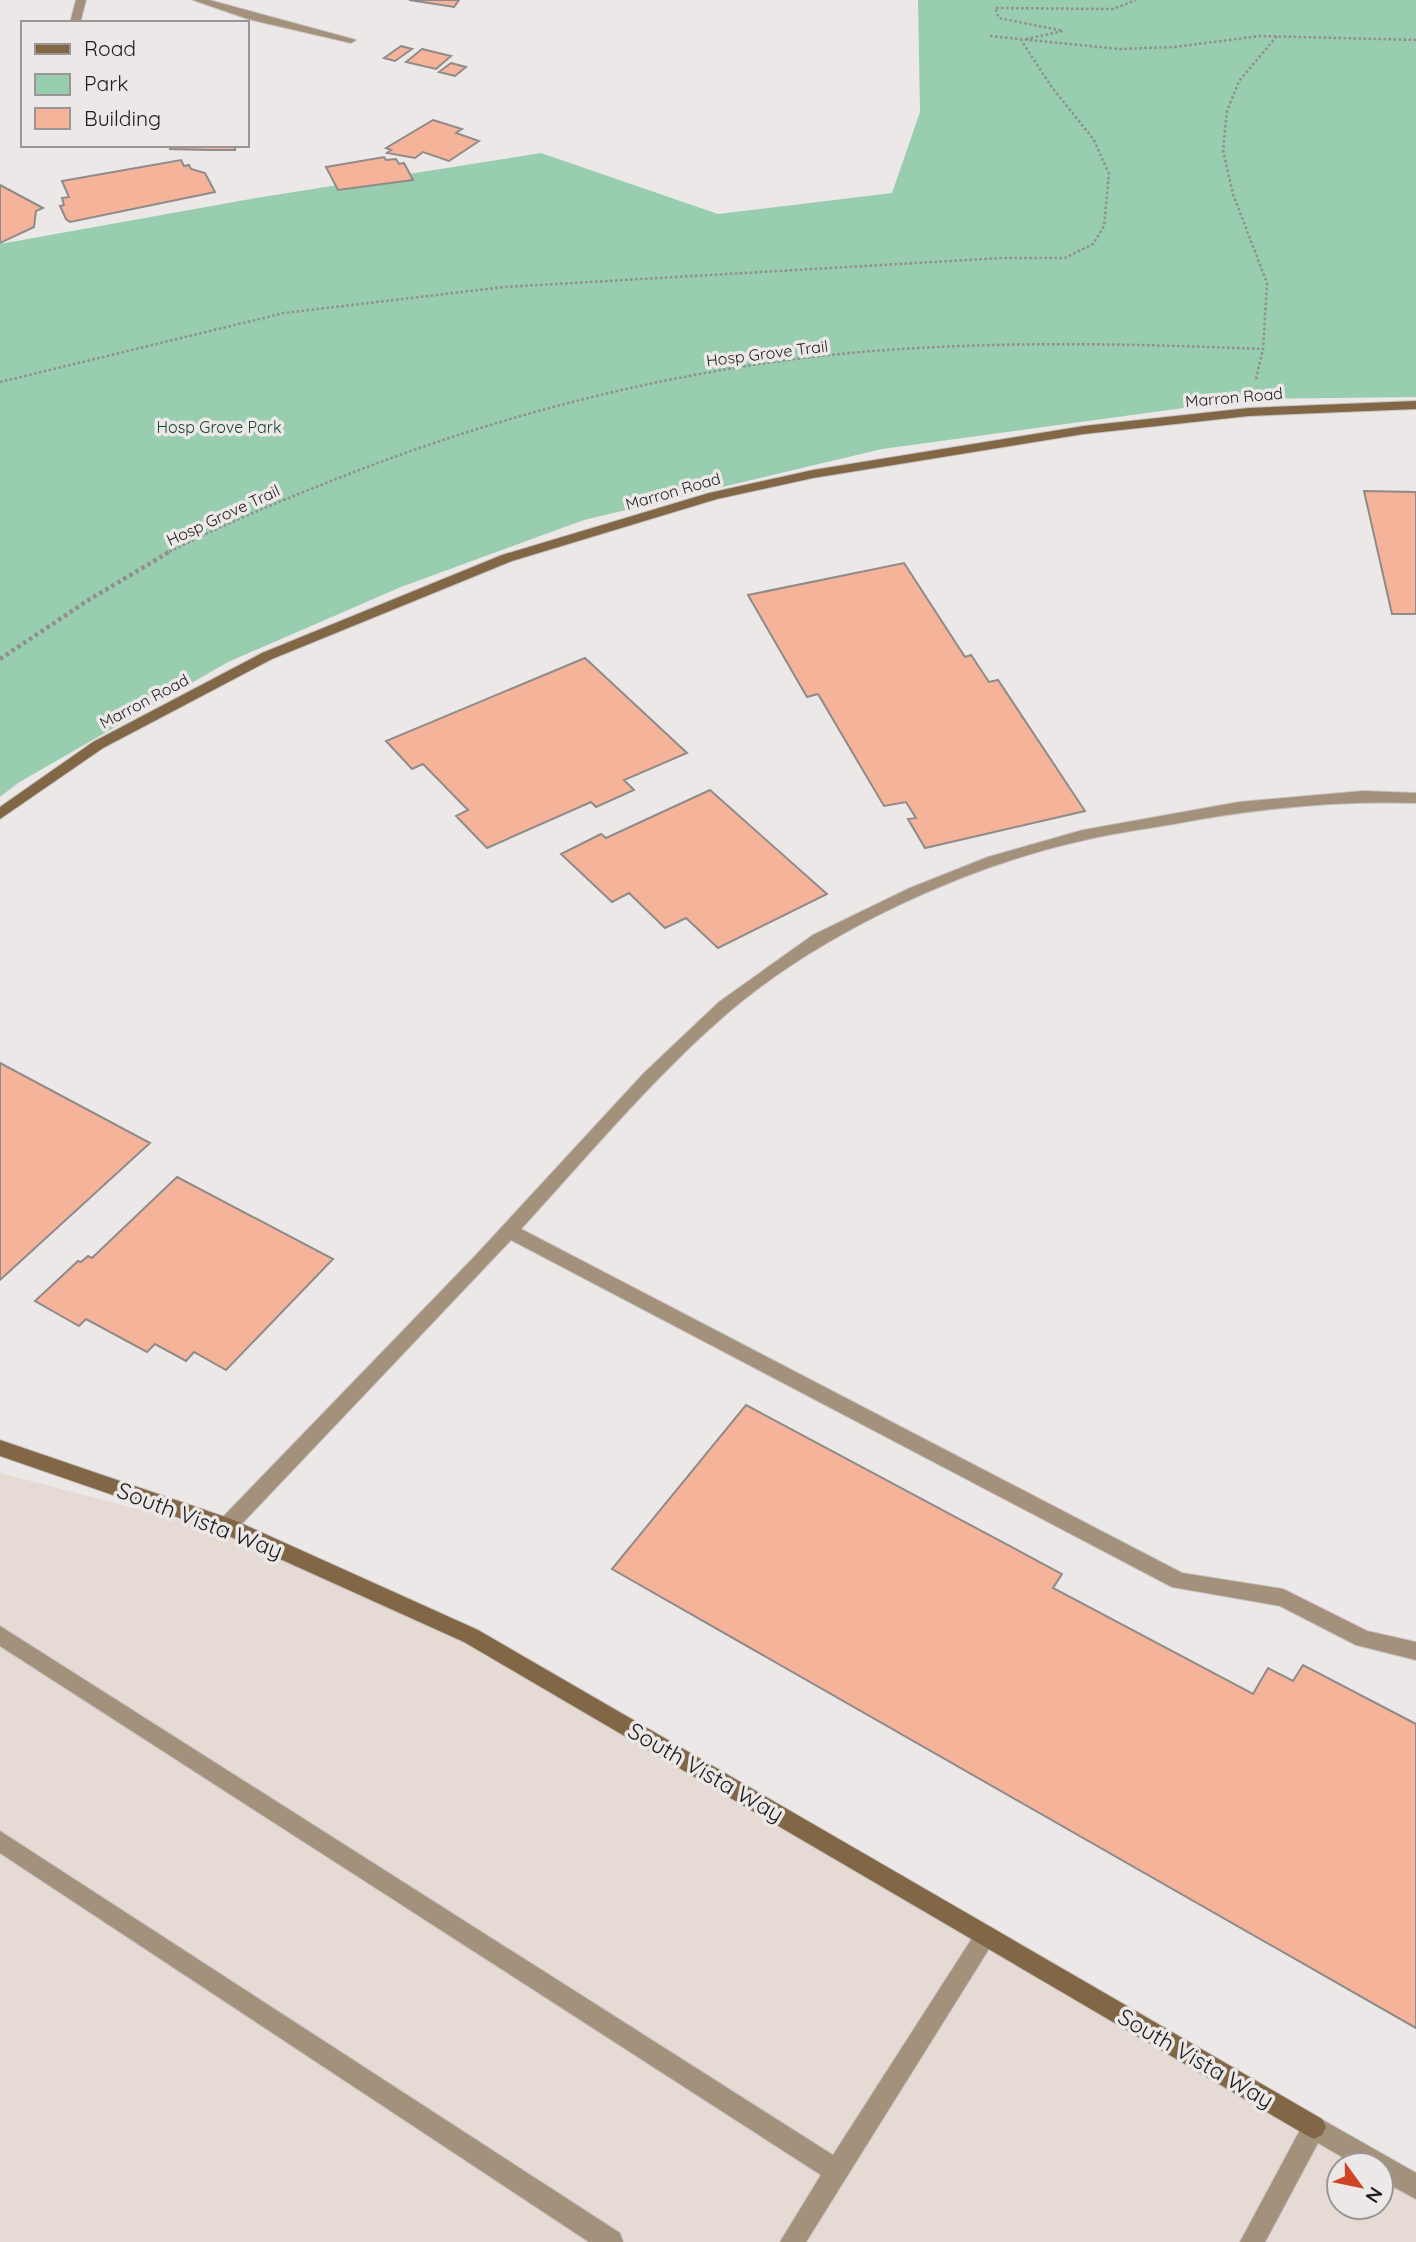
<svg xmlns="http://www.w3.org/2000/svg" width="1416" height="2242" viewBox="0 0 1416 2242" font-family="Quicksand,sans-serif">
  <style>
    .built { fill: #e6dad5 }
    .green { fill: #98cdaf }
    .building { fill: #f5b39a; stroke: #8f8b8a; stroke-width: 2 }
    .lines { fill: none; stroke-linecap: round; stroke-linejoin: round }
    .lane-casing { stroke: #c7c3c2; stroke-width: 2 }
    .street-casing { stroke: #c7c3c2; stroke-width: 2 }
    .secondary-casing { stroke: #c7c3c2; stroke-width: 2 }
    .path-far1 { stroke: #918e8d; stroke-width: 2.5; stroke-dasharray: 2.5 2.5; stroke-linecap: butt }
    .path { stroke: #918e8d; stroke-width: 4.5; stroke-dasharray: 3.5 3.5; stroke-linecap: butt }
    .lane { fill: #a4917b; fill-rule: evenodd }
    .street { fill: #a4917b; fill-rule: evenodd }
    .secondary { fill: #826746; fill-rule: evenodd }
    .labels { text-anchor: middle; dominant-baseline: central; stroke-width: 7; stroke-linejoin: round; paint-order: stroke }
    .far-street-label { font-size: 16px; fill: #1c1b1b; stroke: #ece8e7 }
    .far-park-label { font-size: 16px; fill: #154830; stroke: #ece8e7 }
    .near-street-label { font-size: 23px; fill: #1c1b1b; stroke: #ece8e7 }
  </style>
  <rect width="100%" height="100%" fill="#ece8e7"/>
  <path class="built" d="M0,1473L180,1520L227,1526L473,1636L1379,2165H1339V2207H1381V2166L1416,2190V2242H0Z"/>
  <path class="green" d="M918,0H1416V397L1250,399L882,449L584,520L401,587L228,662L18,783L0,797V244L256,198L541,153L718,214L892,193L920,112Z"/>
  <path class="building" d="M409,0H459L454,7Z
    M401,46L412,49L395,61L384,58Z
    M422,49L451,56L436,69L406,62Z
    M451,63L466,67L455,76L439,72Z
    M433,120L462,129L456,133L479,141L449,161L423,152L415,158L387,153L391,150L386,148Z
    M171,145H236L235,150H208L170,149Z
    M384,157L386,160L396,159L399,164L404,163L413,180L338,190L326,167Z
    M181,160L184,166L189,165L191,169L205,173L215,192L70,222L66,219L60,206L64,205L62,198L69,197L62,181Z
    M0,185L43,208L36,211L34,227L0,243Z
    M1364,491L1416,492V614H1392Z
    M904,563L965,657L971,655L989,682L998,680L1085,811L925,848L908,819L916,818L906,802L884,806L818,694L807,697L748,595Z
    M585,658L687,753L624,780L634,790L596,807L591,802L487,848L456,816L468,810L423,764L412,769L386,741Z
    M710,790L827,894L718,948L686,918L665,928L629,893L612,902L561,854L601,834L606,838Z
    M0,1063L150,1143L0,1280Z
    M177,1177L333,1259L226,1370L194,1352L186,1361L155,1344L147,1352L86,1319L79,1326L35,1301L78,1261L81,1262L88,1256L92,1258Z
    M746,1405L1062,1574L1053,1588L1253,1694L1268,1668L1293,1681L1303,1665L1416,1724V2028L612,1569Z"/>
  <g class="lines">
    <defs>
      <path id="lane" d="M1363,791L1416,793V803C1335,800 1254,809 1174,824C1144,829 1114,833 1085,840C966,866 823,932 730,1011C654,1076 589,1155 521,1229L1182,1573L1283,1589L1367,1631L1416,1642V1660L1356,1645L1280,1606L1172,1587L511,1240L234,1532L227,1534L220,1532L217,1526L220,1520L476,1255L644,1073L719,1002L813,935L910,888L988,857L1083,830L1239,802Z
        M0,1626L833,2155L978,1929L986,1925L994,1929L997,1936L806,2242H780L821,2175L0,1646Z
        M0,1831L620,2233L623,2242H589L0,1853Z
        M1314,2115L1416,2173V2199L1381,2180V2165H1356L1318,2143L1265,2242H1240L1306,2119Z"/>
      <path id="street" d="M76,0H86L80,23H70Z
        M193,0H209L356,40L351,43L248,19Z"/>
      <path id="secondary" d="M1416,401V409L1249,416L1084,434L813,478L717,499L512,561L272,659L103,748L0,819V807L93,742L262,653L502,555L709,493L813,470L1084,426L1249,408Z
        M0,1440L234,1520L478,1630L1322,2119L1326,2127L1322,2135L1314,2139L1306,2135L464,1642L220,1532L0,1456Z"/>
    </defs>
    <use href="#lane" class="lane-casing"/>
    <use href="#street" class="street-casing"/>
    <use href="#secondary" class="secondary-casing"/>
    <path class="path-far1" d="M990,36L1120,49L1174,47L1260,36L1416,40
      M1026,39L1063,31L999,18L995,8L1113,9L1136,0
      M1256,379L1263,349
      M0,382L284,313L504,287L1002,258H1065L1093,244L1104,226L1109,174L1094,140L1051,86L1021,40
      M165,554C216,528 268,506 321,485C482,420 647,376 820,356C967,340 1116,343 1263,349L1267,283L1233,194L1223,150L1227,111L1239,81L1277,36"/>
    <path class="path" d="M0,659L87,601L169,552"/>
    <use href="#lane" class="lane"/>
    <use href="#street" class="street"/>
    <use href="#secondary" class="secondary"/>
  </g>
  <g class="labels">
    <g class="far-street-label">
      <text transform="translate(767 353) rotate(-7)">Hosp Grove Trail</text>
      <text transform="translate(1234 397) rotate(-5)">Marron Road</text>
      <text transform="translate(673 491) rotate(-16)">Marron Road</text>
      <text transform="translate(223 515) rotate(-25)">Hosp Grove Trail</text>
      <text transform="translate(144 701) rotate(-28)">Marron Road</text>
    </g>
    <g class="far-park-label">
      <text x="219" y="427">Hosp Grove Park</text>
    </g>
    <g class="near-street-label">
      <text transform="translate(200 1520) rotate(21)">South Vista Way</text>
      <text transform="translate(706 1772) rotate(30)">South Vista Way</text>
      <text transform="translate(1196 2058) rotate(30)">South Vista Way</text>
    </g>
  </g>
  <rect x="21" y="21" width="228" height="126" fill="#ece8e7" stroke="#999695" stroke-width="2"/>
  <rect x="35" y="44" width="35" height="10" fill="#826746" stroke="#999695" stroke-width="2"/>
  <text x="84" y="56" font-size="21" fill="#1c1b1b">Road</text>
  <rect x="35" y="74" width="35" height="21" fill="#98cdaf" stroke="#999695" stroke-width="2"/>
  <text x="84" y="91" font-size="21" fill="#1c1b1b">Park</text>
  <rect x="35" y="108" width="35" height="21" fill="#f5b39a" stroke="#999695" stroke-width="2"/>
  <text x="84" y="126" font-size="21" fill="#1c1b1b">Building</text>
  <g transform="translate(1360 2186) rotate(123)"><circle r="33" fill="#ece8e7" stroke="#999695" stroke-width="2"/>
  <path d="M0-5L12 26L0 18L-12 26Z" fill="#ce4424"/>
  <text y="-10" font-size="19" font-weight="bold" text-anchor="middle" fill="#1c1b1b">N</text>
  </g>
</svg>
